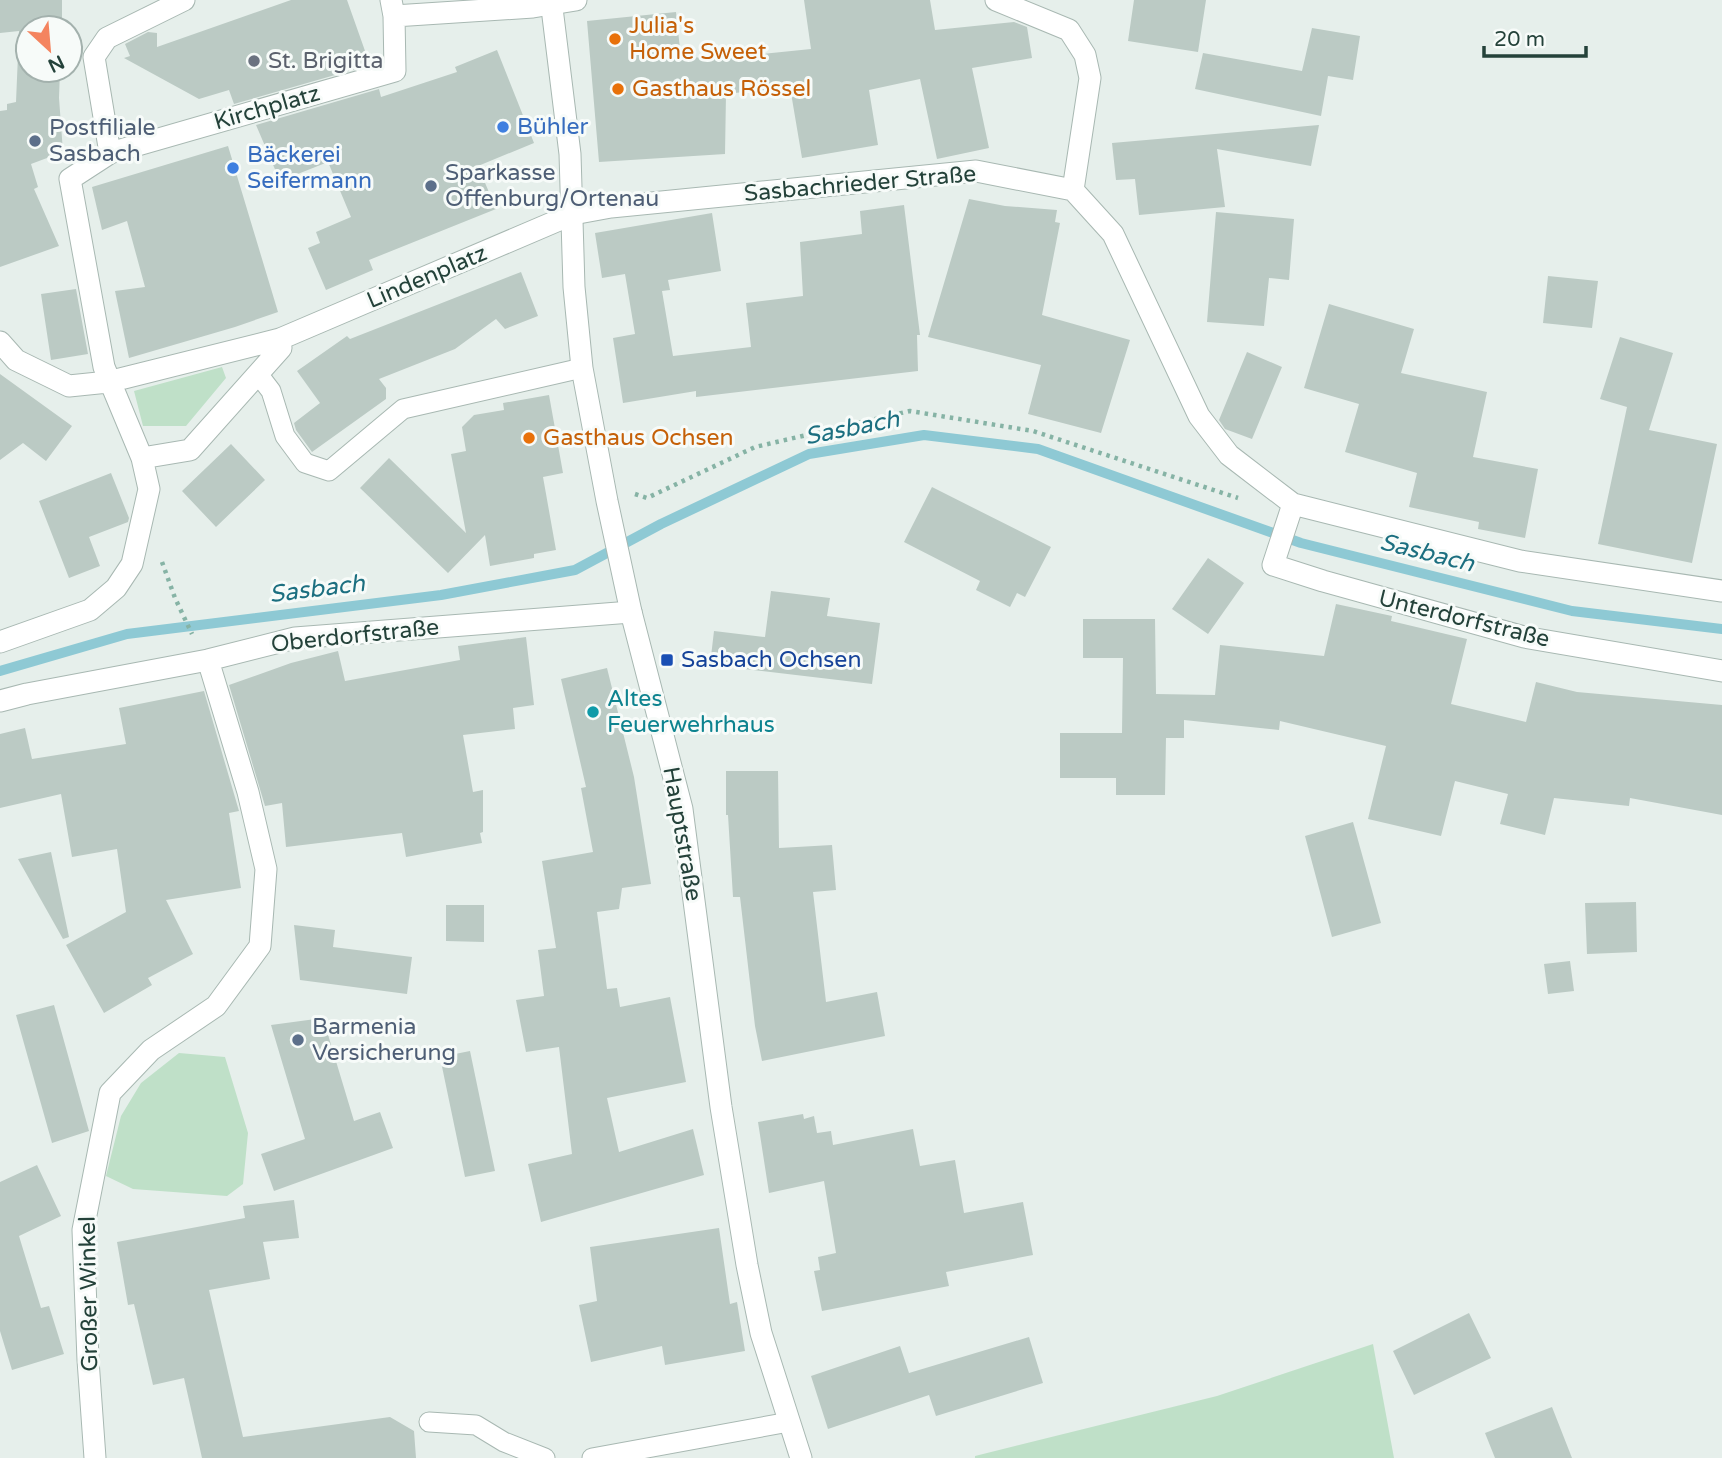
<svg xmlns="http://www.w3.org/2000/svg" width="1722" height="1458" viewBox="0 0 1722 1458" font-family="'Varela Round',sans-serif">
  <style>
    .green { fill: #bfe0c8 }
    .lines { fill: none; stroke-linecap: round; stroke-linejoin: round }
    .stream { stroke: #8ec9d4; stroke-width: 10 }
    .building { fill: #bbcac4 }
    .service-casing { stroke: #a8b8b2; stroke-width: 21 }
    .minor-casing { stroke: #a8b8b2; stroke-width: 23 }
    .tertiary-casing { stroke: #a8b8b2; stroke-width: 23 }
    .path { stroke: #86b3a5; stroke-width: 4.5; stroke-dasharray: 3.5 5; stroke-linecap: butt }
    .service { stroke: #fff; stroke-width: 19 }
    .minor { stroke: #fff; stroke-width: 21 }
    .tertiary { stroke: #fff; stroke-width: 21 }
    .food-dot { fill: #e8710a; stroke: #f7fbf9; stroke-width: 2.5 }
    .worship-dot { fill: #6b7280; stroke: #f7fbf9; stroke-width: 2.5 }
    .shop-dot { fill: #3f7fe0; stroke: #f7fbf9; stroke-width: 2.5 }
    .service-dot { fill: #5c6f8a; stroke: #f7fbf9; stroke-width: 2.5 }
    .transit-dot { fill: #1a4fb4; stroke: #f7fbf9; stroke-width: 2.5 }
    .culture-dot { fill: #0f9aa8; stroke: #f7fbf9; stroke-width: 2.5 }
    .labels { text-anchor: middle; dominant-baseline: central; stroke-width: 6; stroke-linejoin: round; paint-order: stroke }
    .food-label { font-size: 23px; fill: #c56008; stroke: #f7fbf9; text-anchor: start }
    .worship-label { font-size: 23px; fill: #5b616d; stroke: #f7fbf9; text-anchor: start }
    .street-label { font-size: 23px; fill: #24423a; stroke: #f7fbf9 }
    .shop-label { font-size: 23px; fill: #366cbe; stroke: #f7fbf9; text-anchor: start }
    .service-label { font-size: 23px; fill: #4e5e75; stroke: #f7fbf9; text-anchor: start }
    .transit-label { font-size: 23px; fill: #164399; stroke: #f7fbf9; text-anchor: start }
    .culture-label { font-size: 23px; fill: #0d838f; stroke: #f7fbf9; text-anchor: start }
    .water-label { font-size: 24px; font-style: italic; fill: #1c6f80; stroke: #f7fbf9 }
  </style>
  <rect width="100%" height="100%" fill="#e6efeb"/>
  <path class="green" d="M222,367L226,378L186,426H143L134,391Z
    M179,1053L225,1057L248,1133L243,1184L227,1196L133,1189L106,1176L121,1116L141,1083Z
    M1373,1344L1394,1458H975V1456L1217,1396Z"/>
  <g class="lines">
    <path class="stream" d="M0,671L127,634L441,595L575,570L661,524L809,454L924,435L1038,449L1301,543L1572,611L1722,629"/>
  </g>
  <path class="building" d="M0,0H62V28H28V70H60L59,98L63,152L31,164L38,187L34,189L59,246L0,267V111L7,110V104L16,102L19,31L0,33Z
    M291,0H347L370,65L234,104L229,90L199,99L124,58L130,56L125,44L148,32L157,33V47Z
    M804,0H930L935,30L1014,22L1027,27L1032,58L972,68L989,148L937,159L920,79L869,90L878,145L802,158L790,87L726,94L725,154L599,162L587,21L676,12L681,58L743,56L811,49Z
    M1134,0H1206L1198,52L1128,41Z
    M1312,28L1360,36L1353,80L1328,76L1321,116L1195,89L1203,53L1302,71Z
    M497,50L534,143L478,166L496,209L369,260L373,270L326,290L308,248L320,243L316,232L351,217L328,162L280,181L256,125L379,89L381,97L457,72L455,67Z
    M1319,125L1311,166L1217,149L1225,207L1139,215L1135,179L1116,180L1112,143Z
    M228,146L278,312L235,327L129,358L115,291L145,287L127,221L102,230L92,187Z
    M969,199L1005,206L1057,210L1055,222L1060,223L1042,315L1130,340L1101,433L1028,414L1041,365L928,337Z
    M904,205L920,335H917L918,371L696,397V391L623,403L613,338L635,334L625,274L602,278L595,233L712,213L721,271L668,280L670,290L662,291L673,356L751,347L746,303L803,296L800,242L862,234L860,211Z
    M1216,212L1294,219L1289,280L1269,278L1264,326L1207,322Z
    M521,272L538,316L505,329L496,319L455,349L379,379L386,388V399L312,452L296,430L294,423L320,403L297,371L347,336L350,339Z
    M1548,276L1598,281L1592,328L1543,323Z
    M76,289L88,354L51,360L41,294Z
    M1329,304L1414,329L1401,373L1487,392L1473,457L1538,469L1525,538L1478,529L1479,522L1409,507L1417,473L1345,452L1359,404L1304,388Z
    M1620,337L1673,353L1649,430L1717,444L1692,563L1598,544L1627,407L1600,399Z
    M1247,352L1282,367L1252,439L1225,429L1219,420Z
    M0,374L72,426L46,461L23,443L0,460Z
    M549,395L563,473L543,477L556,550L534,554V558L490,566L485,535L448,573L360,488L389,458L466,533L451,454L466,451L462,427L474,415L504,410L503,403Z
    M231,444L265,480L216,527L182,491Z
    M111,473L129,518L128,522L89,537L100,566L69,578L39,501Z
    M932,487L1051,547L1025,597L1017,593L1010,607L976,590L980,581L904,542Z
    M1208,558L1244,583L1208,634L1172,609Z
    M771,591L830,598L827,616L880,623L872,684L710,665L714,631L765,637Z
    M1336,604L1392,616L1391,621L1467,639L1451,704L1526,722L1536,682L1577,692L1722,705V815L1630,798L1629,806L1554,798L1545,835L1500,824L1508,794L1455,781L1441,836L1368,819L1386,746L1280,721L1279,730L1184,720V738H1166L1165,795H1116V778H1060V733H1122L1123,658H1083V619H1155L1156,694L1215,695L1220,645L1324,656Z
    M526,637L534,705L513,708L515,729L463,735L473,792L483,790V832L480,833L482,843L406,857L402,833L286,847L282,803L265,806L229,685L291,663L338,651L345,681L460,660L458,646Z
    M607,668L634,777L651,884L622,888L619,909L597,912L607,989L617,988L620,1007L670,997L686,1082L607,1098L619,1152L693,1129L704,1175L541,1222L528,1164L572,1154L559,1047L526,1052L516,1000L544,996L538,950L556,948L542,861L593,852L581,788L586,787L561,679Z
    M204,691L239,811L229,813L241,888L166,900L193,954L148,978L152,985L104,1013L66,945L126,912L117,849L72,857L61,794L0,808V734L25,728L32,759L126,744L119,708Z
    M726,771H778L779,848L832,845L836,890L813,892L826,1002L877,992L885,1036L762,1061L755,1026L740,897H733L728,815H726Z
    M1353,822L1381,923L1332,937L1305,836Z
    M51,852L69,937L63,939L18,859Z
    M1636,902L1637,952L1587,954L1585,903Z
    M446,905H484V942L446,941Z
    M294,925L335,930L333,947L412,957L407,994L300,980Z
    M1570,961L1574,991L1548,994L1544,964Z
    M54,1005L89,1131L52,1143L16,1015Z
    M323,1018L354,1121L380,1112L393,1148L274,1191L261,1154L305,1139L271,1025Z
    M470,1051L495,1171L465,1177L440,1057Z
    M803,1114L804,1119L814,1116L817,1133L831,1131L833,1145L913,1129L920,1166L955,1160L964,1213L1023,1202L1033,1255L946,1272L949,1286L822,1311L814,1271L820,1270L818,1257L836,1253L824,1181L769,1193L758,1122Z
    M37,1165L61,1216L19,1236L41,1308L49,1306L64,1354L12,1370L0,1331V1182Z
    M294,1200L299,1238L263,1242L270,1279L209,1290L243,1437L390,1417L414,1431L416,1458H202L184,1378L153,1385L134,1304L128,1305L117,1242L245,1218L243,1206Z
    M719,1228L730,1304L737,1302L745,1351L665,1365L662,1346L591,1362L579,1305L597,1301L590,1247Z
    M1469,1313L1491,1358L1414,1395L1393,1351Z
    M1029,1337L1043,1383L936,1416L929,1395L828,1429L811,1376L900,1346L909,1373Z
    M1552,1407L1572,1458H1495L1485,1433Z"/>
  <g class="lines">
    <defs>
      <path id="service" d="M258,374L271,391L285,436L305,463L329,471L403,409L582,368
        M429,1422L476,1425L504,1442L545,1458
        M592,1458L789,1422"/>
      <path id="minor" d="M996,0L1069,30L1085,55L1090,78L1073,190
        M394,16L533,7L576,0
        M110,153L395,71L394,16L391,0
        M0,342L16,360L69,386L108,382L280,339L573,214L611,207L976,171L1073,190L1113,234L1199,416L1229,455L1293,504L1520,561L1722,591
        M142,458L190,450L281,348L280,339
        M1293,504L1273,565L1323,581L1524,637L1722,671
        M0,642L90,610L116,588L132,564L149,489L142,458L104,367L70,179L110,153L94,57L107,38L184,0
        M0,701L27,694L208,660L295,638L631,612
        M95,1458L88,1360L83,1230L110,1093L151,1050L216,1006L260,946L266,869L248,792L208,660"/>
      <path id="tertiary" d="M551,0L570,154L574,287L582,368L607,501L631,612L682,809L721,1107L747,1265L761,1333L801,1458"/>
    </defs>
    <use href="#service" class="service-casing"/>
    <use href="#minor" class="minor-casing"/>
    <use href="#tertiary" class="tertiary-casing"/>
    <path class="path" d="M635,494L647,498L755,447L910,411L1033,431L1238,498
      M162,562L175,598L192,634"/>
    <use href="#service" class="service"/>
    <use href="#minor" class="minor"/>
    <use href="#tertiary" class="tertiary"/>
  </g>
  <g class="food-dot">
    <circle cx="615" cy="39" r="7"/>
    <circle cx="618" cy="89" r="7"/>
    <circle cx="529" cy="438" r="7"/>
  </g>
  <circle class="worship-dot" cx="254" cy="61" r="7"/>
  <g class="shop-dot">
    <circle cx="503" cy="127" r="7"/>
    <circle cx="233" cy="168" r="7"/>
  </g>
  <g class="service-dot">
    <circle cx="35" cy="141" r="7"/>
    <circle cx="431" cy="186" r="7"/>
    <circle cx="298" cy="1040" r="7"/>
  </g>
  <rect class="transit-dot" x="660" y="653" width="14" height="14" rx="3.5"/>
  <circle class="culture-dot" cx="593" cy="712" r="7"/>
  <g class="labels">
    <g class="food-label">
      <text x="629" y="26">Julia's<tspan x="629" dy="26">Home Sweet</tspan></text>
      <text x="632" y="89">Gasthaus Rössel</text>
      <text x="543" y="438">Gasthaus Ochsen</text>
    </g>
    <g class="worship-label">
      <text x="268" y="61">St. Brigitta</text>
    </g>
    <g class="street-label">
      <text transform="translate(267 108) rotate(-16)">Kirchplatz</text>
      <text transform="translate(860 184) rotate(-5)">Sasbachrieder Straße</text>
      <text transform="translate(427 277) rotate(-23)">Lindenplatz</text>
      <text transform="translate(1464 619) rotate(14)">Unterdorfstraße</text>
      <text transform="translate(355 636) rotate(-6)">Oberdorfstraße</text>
      <text transform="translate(682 834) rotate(80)">Hauptstraße</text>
      <text transform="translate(89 1294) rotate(-91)">Großer Winkel</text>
    </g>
    <g class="shop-label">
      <text x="517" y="127">Bühler</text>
      <text x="247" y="155">Bäckerei<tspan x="247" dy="26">Seifermann</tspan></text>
    </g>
    <g class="service-label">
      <text x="49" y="128">Postfiliale<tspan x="49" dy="26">Sasbach</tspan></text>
      <text x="445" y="173">Sparkasse<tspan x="445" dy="26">Offenburg/Ortenau</tspan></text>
      <text x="312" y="1027">Barmenia<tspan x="312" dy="26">Versicherung</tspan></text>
    </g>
    <g class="transit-label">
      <text x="681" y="660">Sasbach Ochsen</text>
    </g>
    <g class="culture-label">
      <text x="607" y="699">Altes<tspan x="607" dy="26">Feuerwehrhaus</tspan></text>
    </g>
    <g class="water-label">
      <text transform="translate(852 428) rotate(-11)">Sasbach</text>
      <text transform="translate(1427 553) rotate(14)">Sasbach</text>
      <text transform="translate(317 589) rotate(-7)">Sasbach</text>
    </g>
  </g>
  <g transform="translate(49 49) rotate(154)"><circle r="33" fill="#f7fbf9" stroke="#a3b1ad" stroke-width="2"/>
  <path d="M0-5L12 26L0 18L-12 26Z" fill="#f4845f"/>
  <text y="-10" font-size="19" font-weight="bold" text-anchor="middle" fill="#24423a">N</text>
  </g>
  <path d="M1484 46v10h102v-10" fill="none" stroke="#24423a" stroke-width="3.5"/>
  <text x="1494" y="46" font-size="21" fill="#24423a" stroke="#f7fbf9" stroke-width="5" paint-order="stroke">20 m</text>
</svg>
